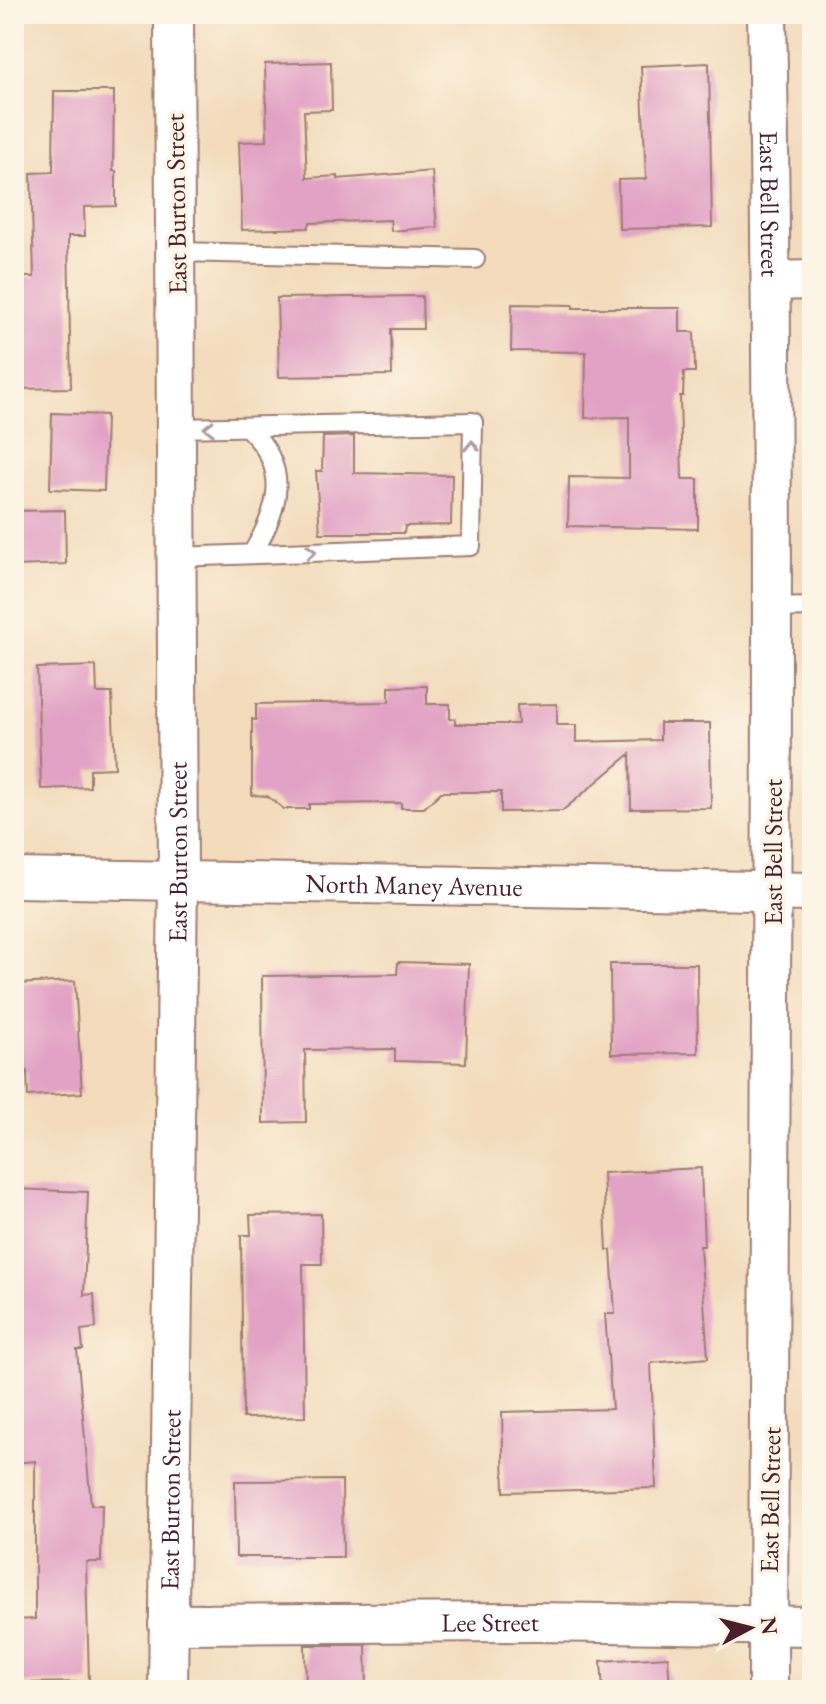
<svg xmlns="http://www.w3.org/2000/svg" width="826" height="1704" viewBox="0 0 826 1704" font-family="'EB Garamond',serif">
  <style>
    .building { fill: #e2a2c5 }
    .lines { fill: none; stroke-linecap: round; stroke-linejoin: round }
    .lane-casing { stroke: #9e7d74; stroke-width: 22 }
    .street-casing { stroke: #9e7d74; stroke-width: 42 }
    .lane { stroke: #fff; stroke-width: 18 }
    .street { stroke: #fff; stroke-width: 38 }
    .oneway { stroke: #ae9aa0 }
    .labels { text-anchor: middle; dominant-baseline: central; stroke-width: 7; stroke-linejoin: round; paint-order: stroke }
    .street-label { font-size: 26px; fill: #4a1f2b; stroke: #fcf5e5 }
  </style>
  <rect width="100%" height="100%" fill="#fcf5e5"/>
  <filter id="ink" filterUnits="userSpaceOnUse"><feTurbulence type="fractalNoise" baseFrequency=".0125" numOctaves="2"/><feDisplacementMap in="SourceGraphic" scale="16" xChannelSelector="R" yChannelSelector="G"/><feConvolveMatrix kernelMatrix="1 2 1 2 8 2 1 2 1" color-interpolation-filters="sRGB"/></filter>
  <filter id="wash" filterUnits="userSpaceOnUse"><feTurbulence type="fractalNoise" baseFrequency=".006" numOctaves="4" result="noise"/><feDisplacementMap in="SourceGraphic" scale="32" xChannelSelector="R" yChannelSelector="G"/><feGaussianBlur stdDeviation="1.8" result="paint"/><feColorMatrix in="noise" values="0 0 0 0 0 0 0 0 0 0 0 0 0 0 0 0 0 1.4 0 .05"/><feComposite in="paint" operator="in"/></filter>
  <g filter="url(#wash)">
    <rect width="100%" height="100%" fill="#f3dbbc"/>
    <g id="blocks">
      <path class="building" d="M331,62L332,110L304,111L307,178L338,176V179L432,171L437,227L391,231L390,220L310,223L308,228L242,230L239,142L267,141L265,64Z
        M709,63L712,227L619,229L618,180L646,179L641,66Z
        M54,91H114L113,171H116V206L84,207L85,236H68L71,388L14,389V277H34L31,173L53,172Z
        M422,296L423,329H391L392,375L279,377L277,298Z
        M512,304L573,305V308H680V332H694L695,372H684L683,396H680L682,479H698V529L568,526L569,477L629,478V417L585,418L586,352L511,351Z
        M52,413L106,415L104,491L50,489Z
        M354,436V473L452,475L451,525L405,526L404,533H320L316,471H322L323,437Z
        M65,510L66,564L14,566V511Z
        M96,666L97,693H112L115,768L90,769V787L41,789L37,668Z
        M427,686V704H450V719H455V724H518L517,705L557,704V725H576V742L660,740V723H710L711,808L631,809L630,754L562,811L501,812V792H441L424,808H401V803L309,804V809H284L267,796L252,795V719L256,720V704L389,702V687Z
        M398,962L469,964L466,1063L395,1061V1049L305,1050L306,1122L263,1123L262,976L397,974Z
        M610,964H697L698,1053L611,1054Z
        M75,981L82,1093L28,1096L27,1071L14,1072V984Z
        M701,1168L704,1246H700L708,1358L651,1363L656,1488L504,1492L502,1412L612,1409L605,1314H615L611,1250H607L603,1173Z
        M14,1189L88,1192L84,1295L94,1294L96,1328L81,1330L83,1350H77L91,1505H102L101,1562H86L89,1682L14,1683V1620L35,1619V1461L14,1463Z
        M321,1214L322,1264H303L305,1417L243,1418L241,1235H251L250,1215Z
        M342,1480L343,1557H236L235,1481Z
        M305,1645H366L367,1690H306Z
        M668,1657L670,1690H603L601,1661Z"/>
    </g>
  </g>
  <g filter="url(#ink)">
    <use href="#blocks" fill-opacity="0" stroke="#9e7d74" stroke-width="2"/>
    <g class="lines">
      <defs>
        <path id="lane" d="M177,252L475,259
          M247,427C291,468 280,507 252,554
          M177,428L473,422L471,546L177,557
          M772,608L812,607"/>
        <g id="street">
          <path id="s1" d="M767,14C777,573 769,1131 768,1690"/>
          <path d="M772,281L812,280"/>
          <path id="s2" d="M14,878L812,892"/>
          <path id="s3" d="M168,1624L536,1622L812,1626"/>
          <path id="s4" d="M168,1690L178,880L174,14"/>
        </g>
      </defs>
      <use href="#lane" class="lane-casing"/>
      <use href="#street" class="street-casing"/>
      <use href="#lane" class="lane"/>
      <use href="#street" class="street"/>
    </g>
    <defs><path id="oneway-chevron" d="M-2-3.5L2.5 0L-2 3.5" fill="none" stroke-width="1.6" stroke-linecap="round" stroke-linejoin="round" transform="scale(2)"/></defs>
    <g class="oneway">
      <use href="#oneway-chevron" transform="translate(209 428) rotate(179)"/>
      <use href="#oneway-chevron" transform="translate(472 446) rotate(-89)"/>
      <use href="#oneway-chevron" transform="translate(311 552) rotate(-2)"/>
    </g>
  </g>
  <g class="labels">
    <g class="street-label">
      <text transform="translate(176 204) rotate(-91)">East Burton Street</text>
      <text stroke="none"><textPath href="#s1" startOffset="190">East Bell Street</textPath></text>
      <text stroke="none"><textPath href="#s4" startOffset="838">East Burton Street</textPath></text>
      <text transform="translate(773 852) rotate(-90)">East Bell Street</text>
      <text stroke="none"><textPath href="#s2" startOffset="400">North Maney Avenue</textPath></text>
      <text stroke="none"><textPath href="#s4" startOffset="190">East Burton Street</textPath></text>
      <text transform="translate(770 1500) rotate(-89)">East Bell Street</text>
      <text stroke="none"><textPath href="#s3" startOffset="322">Lee Street</textPath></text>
    </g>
  </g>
  <rect width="826" height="1704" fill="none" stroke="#fcf5e5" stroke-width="48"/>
  <g transform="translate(750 1628) rotate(83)" stroke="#fcf5e5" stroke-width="6" paint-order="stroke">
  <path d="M0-6L14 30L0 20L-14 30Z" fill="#4a1f2b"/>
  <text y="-12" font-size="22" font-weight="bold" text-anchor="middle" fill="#4a1f2b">N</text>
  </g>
</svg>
